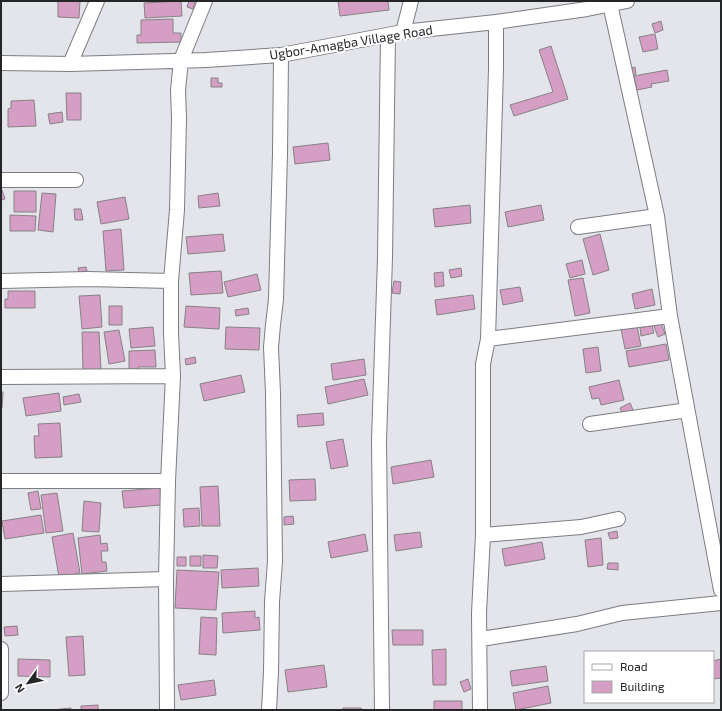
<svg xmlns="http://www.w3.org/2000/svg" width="722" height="711" viewBox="0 0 722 711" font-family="'Exo 2',sans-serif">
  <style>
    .building { fill: #d59ec4; stroke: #878185 }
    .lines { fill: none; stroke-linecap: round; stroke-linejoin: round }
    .minor-casing { stroke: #7c7d83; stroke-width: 16 }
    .minor { stroke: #fff; stroke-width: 14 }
    .labels { text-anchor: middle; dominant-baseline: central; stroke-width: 4; stroke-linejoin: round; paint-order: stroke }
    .street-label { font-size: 13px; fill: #242527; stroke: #fff }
  </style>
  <rect width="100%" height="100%" fill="#e3e5eb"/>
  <path class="building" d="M58,1H80L79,18L58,17Z
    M181,1L182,16L145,18L144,3Z
    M189,1L195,2L193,9L187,7Z
    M338,1H388L389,10L340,16Z
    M173,19V33H181V42L137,43V35H141V20Z
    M661,21L663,30L655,33L652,24Z
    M655,34L658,49L643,52L639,37Z
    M551,46L568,99L514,116L510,105L553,92L539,50Z
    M635,67L636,74L627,76L625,69Z
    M667,70L669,81L651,84L652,87L637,90L634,76Z
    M211,78H218V83H222V87H211Z
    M66,93H81V120H67Z
    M34,100L36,126L8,127V109L11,108V101Z
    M62,112L63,122L50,124L48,114Z
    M328,143L330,160L295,164L293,147Z
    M1,190H2L5,199L1,200Z
    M14,191H36V212H14Z
    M42,193L56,194L53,232L38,230Z
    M218,193L220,206L199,208L198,196Z
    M125,197L129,219L101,224L97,202Z
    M470,205L471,223L435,227L433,209Z
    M541,205L544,220L508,227L505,212Z
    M74,209H81L83,220H75Z
    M10,215L36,216L35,231H10Z
    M121,229L124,270L106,271L103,231Z
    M223,234L225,251L188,254L186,237Z
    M600,234L609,270L593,275L583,239Z
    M582,260L585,274L570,278L566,264Z
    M86,267L87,271L79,272L78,268Z
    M461,268L462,276L451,278L449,270Z
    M221,271L223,293L191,295L189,273Z
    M443,272L444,286L435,287L434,273Z
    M257,274L261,290L228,297L224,282Z
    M583,278L590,313L575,316L568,280Z
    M394,281L401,282L400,294L392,293Z
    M520,287L523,301L503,305L500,290Z
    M652,289L655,305L635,309L632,294Z
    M8,291H35V308H5V299H8Z
    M100,295L102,327L82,329L79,296Z
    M473,295L475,309L437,315L435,300Z
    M109,306H122V325H109Z
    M186,306L220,308L219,329L184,327Z
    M248,308L249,314L236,316L235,310Z
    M661,323L665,334L658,337L654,326Z
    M652,325L654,333L641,336L640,328Z
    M637,326L641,346L625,349L621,329Z
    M153,327L155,346L131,348L129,329Z
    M226,327L260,328L259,350L225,349Z
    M119,330L125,361L109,364L104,332Z
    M82,332H99L101,370L83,371Z
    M666,344L669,360L629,367L626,351Z
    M598,347L601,371L586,373L583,349Z
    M155,350L156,367H138V371L129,372V351Z
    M195,357L196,363L186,365L185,359Z
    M364,359L366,375L333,380L331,364Z
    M241,375L245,392L204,401L200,384Z
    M364,379L368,395L328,404L325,387Z
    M619,380L624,400L601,405L599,398L592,399L589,387Z
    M1,392H3L2,408H1Z
    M59,393L61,411L26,416L23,398Z
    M79,394L81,402L64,405L63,397Z
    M630,403L634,412L624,417L620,408Z
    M323,413L324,425L298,427L297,415Z
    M60,423L62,457L35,458L34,436H39L38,424Z
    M343,439L348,466L331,469L326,442Z
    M431,460L434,477L393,484L391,467Z
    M315,479L316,500L290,501L289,480Z
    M218,486L220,526H202L200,487Z
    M160,488L161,505L124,508L122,491Z
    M38,491L41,509L31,510L28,493Z
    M57,493L63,531L46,533L41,495Z
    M84,501L101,503L99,532L82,531Z
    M199,508L200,526L184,527L183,509Z
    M41,515L44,533L5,539L2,521Z
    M293,516L294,524L284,525V517Z
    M617,531L618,538L610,539L608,533Z
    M420,532L422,547L396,551L394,535Z
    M73,533L80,573L59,577L52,537Z
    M365,534L368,551L331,558L328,542Z
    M100,535L101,544L107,543L108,551H101L102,562H106L107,571L82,574L78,538Z
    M601,538L603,565L588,567L585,540Z
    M542,542L545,559L505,566L502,549Z
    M203,555L218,556L217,568H203Z
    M190,556H201V566H190Z
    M177,557H186V566H177Z
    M608,563H618V570L607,569Z
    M258,568L259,586L222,588L221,570Z
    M177,570L219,572L216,610L175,608Z
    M255,611V618L259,617L260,630L223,633L222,613Z
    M201,617L217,618L216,655L199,654Z
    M17,626L18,635L5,636L4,627Z
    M392,630H423V645H393Z
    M83,636L85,675L69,676L66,637Z
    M446,649V685H433L432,650Z
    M18,659L50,660V677L18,676Z
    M721,659V678L713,679V661Z
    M324,665L327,687L288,692L285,670Z
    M546,666L548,681L512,686L510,671Z
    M468,679L471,689L464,692L460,682Z
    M214,680L216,695L181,700L178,685Z
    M548,686L551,703L516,710L513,693Z
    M434,701H462V710H434Z
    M98,705V710H81V706Z
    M71,708V710H51Z
    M343,708H361L362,710H343Z"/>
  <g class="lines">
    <defs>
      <path id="minor" d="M610,4L657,216L670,316L721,590
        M403,32L411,1
        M1,63L70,64L206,60L281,55L403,32L496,22L587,9L627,1
        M70,64L97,1
        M1,180H76
        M578,227L657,216
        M1,281L88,279L171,281
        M488,339L670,316
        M1,377L173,376
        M590,424L681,411L687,409
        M1,481H168
        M483,535L581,527L618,519
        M1,584L166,579
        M481,639L577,624L622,613L721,603
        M1,649V693
        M167,710L166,579L168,481L173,376L171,333V281L177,210L179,118L178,90L181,60L205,1
        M269,710L271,672L272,602L275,561L273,393L271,347L273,325L276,299L280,154L281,55
        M382,710L379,441L385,257L388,35
        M480,710L479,613L483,535V364L488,339L496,69V22"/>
    </defs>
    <use href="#minor" class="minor-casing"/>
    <use href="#minor" class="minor"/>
  </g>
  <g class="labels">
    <g class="street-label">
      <text transform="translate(351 42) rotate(-9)">Ugbor-Amagba Village Road</text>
    </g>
  </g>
  <rect width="722" height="711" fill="none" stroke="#242527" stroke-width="4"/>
  <rect x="584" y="651" width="130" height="52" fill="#ffffff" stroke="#a7a8a9"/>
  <rect x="592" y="664" width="20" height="6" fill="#ffffff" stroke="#a7a8a9"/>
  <text x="620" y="671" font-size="12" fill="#242527">Road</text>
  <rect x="592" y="681" width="20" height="12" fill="#d59ec4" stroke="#a7a8a9"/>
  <text x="620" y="691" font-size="12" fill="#242527">Building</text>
  <g transform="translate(28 683) rotate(237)" stroke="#ffffff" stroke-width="3" paint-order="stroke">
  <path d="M0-3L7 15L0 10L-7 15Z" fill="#242527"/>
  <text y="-6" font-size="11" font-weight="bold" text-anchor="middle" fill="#242527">N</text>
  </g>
</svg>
